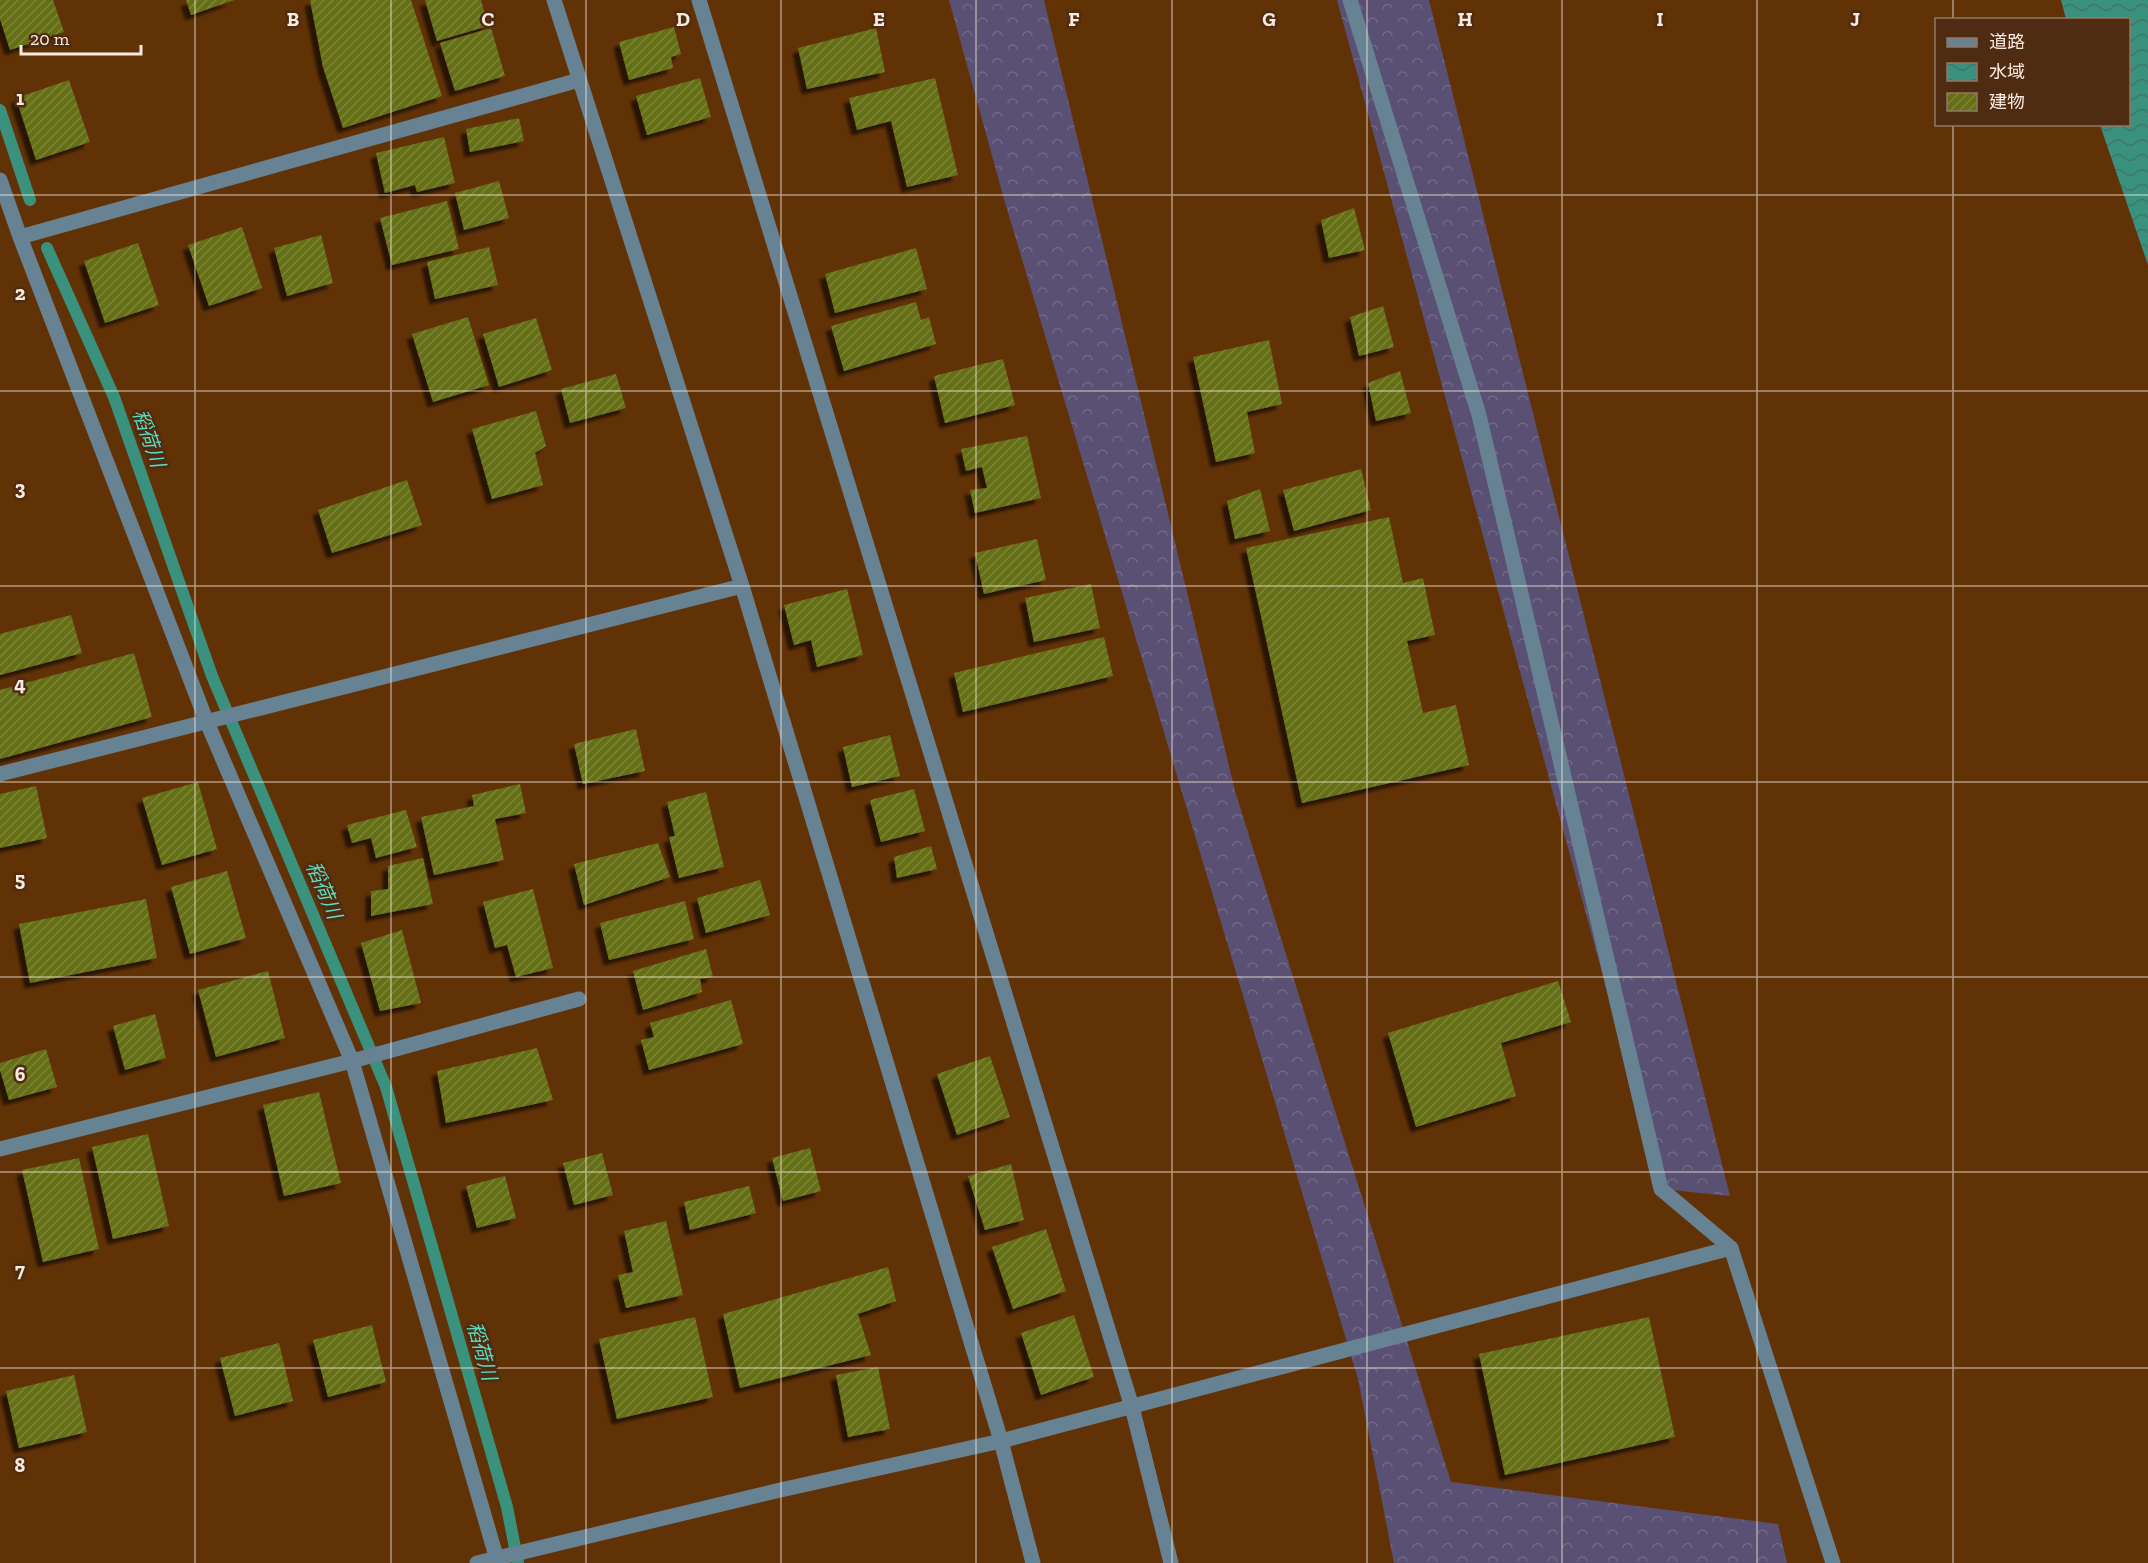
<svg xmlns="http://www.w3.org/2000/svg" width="2148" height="1563" viewBox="0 0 2148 1563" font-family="'Zilla Slab','Noto Sans JP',serif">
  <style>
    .forest { fill: url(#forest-crowns) }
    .water { fill: url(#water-waves) }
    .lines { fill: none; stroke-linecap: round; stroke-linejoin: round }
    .stream { stroke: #3a917d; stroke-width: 12 }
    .building { fill: url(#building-hatch); filter: url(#shadow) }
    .minor { stroke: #678293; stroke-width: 15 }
    .grid { fill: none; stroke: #faebe1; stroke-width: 1.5; stroke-opacity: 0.55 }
    .labels { text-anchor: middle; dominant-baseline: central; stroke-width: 5; stroke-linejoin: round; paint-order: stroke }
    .water-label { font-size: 20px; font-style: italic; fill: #5fdbbf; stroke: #4f2c11 }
    .grid-label { font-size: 20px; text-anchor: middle; font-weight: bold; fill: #faebe1; stroke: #4f2c11; stroke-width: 5; stroke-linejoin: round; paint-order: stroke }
  </style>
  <defs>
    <pattern id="forest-crowns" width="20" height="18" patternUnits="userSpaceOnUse" patternTransform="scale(1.5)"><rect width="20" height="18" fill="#595073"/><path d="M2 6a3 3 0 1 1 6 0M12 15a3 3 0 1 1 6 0" fill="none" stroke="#726987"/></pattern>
    <pattern id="water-waves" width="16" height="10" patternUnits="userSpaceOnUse" patternTransform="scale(1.5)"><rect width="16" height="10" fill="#3a917d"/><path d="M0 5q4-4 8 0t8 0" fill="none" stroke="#407769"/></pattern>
    <pattern id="building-hatch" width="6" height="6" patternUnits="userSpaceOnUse" patternTransform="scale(1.5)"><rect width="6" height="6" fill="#656f17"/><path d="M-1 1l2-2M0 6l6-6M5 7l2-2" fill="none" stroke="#7c8438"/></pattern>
    <filter id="shadow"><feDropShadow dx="-5.5" dy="5.5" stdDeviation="1.5" flood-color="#0009"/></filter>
  </defs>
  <rect width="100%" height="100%" fill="#623207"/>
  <path class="forest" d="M949,0H1044L1235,791L1451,1482L1778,1524L1787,1563H1394L1358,1379L1004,199Z
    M1337,0H1429L1730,1196L1661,1189Z"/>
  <path class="water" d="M2061,0H2148V265L2100,125L2128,124V20L2066,19Z"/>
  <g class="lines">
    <path class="stream" d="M0,110L30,200
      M47,248L114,397L212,676L386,1087L507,1507L518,1563"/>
  </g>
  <path class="building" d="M0,0H53L64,32L10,50L0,19Z
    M186,0H234L191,15Z
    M310,0H411L442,96L343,128L323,67Z
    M425,0H481L488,26L437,41Z
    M674,27L681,54L671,57L673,68L629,80L619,42Z
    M491,28L505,76L455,91L440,43Z
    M876,28L885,72L807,89L798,48Z
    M700,78L711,117L647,135L636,96Z
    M935,78L958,175L907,187L891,121L857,130L849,98Z
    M69,80L90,142L36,160L16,98Z
    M519,118L524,141L470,152L466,129Z
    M444,137L455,183L417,192L415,185L385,193L376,153Z
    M499,181L509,218L464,230L455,193Z
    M447,201L459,249L392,265L380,218Z
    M1354,208L1365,250L1329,258L1321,220Z
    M242,227L262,288L209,306L188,245Z
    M321,235L333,283L287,296L274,248Z
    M138,243L159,305L105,323L84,261Z
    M489,247L498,285L435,299L427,262Z
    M916,248L927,289L835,313L825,274Z
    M916,302L921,320L929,317L936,344L844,371L831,326Z
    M1383,306L1394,347L1359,356L1350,317Z
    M468,317L489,385L433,402L412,334Z
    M536,318L552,370L499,387L483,334Z
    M1269,340L1282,404L1247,412L1255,453L1216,462L1193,357Z
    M1003,359L1015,405L945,423L934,376Z
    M1400,371L1411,413L1376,421L1368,383Z
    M616,374L626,408L570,423L561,389Z
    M536,411L546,446L535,453L543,485L492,499L472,429Z
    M1027,436L1041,498L975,513L970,490L987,488L982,467L966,471L961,449Z
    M1361,469L1371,510L1294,531L1283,490Z
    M407,480L422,525L332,553L318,510Z
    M1260,489L1270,531L1235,539L1227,501Z
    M1389,517L1403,583L1423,578L1435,635L1407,641L1423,713L1456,705L1469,765L1302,803L1246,548Z
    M1037,539L1046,580L984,594L975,553Z
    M1091,584L1100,628L1034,642L1025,598Z
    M847,589L863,655L817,667L811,640L794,645L784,605Z
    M71,615L82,653L0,675V634Z
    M1104,637L1113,676L963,712L954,673Z
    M134,653L152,717L0,759V690Z
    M636,729L645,771L583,784L574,744Z
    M890,735L900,776L852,787L843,747Z
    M198,782L217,849L162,865L142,798Z
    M520,784L526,813L495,819L504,860L434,875L421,817L474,806L472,795Z
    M36,786L47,838L0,848V794Z
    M914,789L925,831L881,842L870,800Z
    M706,792L724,867L679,878L669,837L675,836L667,802Z
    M406,810L417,847L376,858L371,838L352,843L347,825Z
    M658,843L670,877L584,905L574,864Z
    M931,846L937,869L897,878L894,857Z
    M423,858L433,904L371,916V891L388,889V866Z
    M227,871L246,938L190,954L171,887Z
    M760,880L770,915L706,933L697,898Z
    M533,889L553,968L516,977L507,945L495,948L483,902Z
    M146,899L157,958L30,983L19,924Z
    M685,901L694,939L609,960L600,923Z
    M402,930L421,1003L380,1011L361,943Z
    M706,949L713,977L700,979L702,992L643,1010L633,971Z
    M268,971L285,1038L216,1057L198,990Z
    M1558,981L1571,1022L1501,1043L1516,1096L1416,1127L1388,1033Z
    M731,1000L743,1044L649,1070L641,1040L654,1037L650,1023Z
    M155,1014L166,1058L125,1070L113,1026Z
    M537,1048L553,1100L446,1123L437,1071Z
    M46,1049L57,1087L9,1100L0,1070V1063Z
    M990,1056L1010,1117L957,1135L937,1074Z
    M319,1092L341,1183L284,1196L263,1105Z
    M148,1134L169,1226L113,1239L92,1147Z
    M810,1148L821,1191L783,1201L772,1158Z
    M602,1153L613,1195L574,1205L563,1163Z
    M79,1158L99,1249L43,1262L22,1170Z
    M1011,1164L1024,1220L985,1230L968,1176Z
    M505,1176L516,1218L477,1228L466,1186Z
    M749,1186L756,1213L690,1230L684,1202Z
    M666,1221L683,1295L626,1308L618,1275L633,1272L624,1231Z
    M1046,1229L1066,1291L1013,1309L992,1247Z
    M888,1267L896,1301L858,1314L871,1355L740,1388L723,1314Z
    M1074,1315L1094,1377L1041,1395L1021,1333Z
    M695,1317L713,1397L617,1419L599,1339Z
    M1649,1317L1675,1437L1505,1475L1479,1354Z
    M372,1325L386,1382L328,1397L313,1340Z
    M279,1343L293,1401L235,1416L220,1358Z
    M878,1367L890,1429L848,1437L836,1375Z
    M74,1375L87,1432L19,1448L6,1391Z"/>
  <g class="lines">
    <path class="minor" d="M554,0L742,586L1001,1441L1033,1563
      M699,0L1132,1407L1171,1563
      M1350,0L1479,415L1661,1189L1731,1248L1833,1563
      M0,180L20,237L206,720L352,1061L498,1563
      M20,237L579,80
      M0,774L742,586
      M0,1149L352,1061L579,999
      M477,1563L776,1491L1001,1441L1731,1248"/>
  </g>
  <path class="grid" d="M195,0V1563M391,0V1563M586,0V1563M781,0V1563M976,0V1563M1172,0V1563M1367,0V1563M1562,0V1563M1757,0V1563M1953,0V20M1953,124V1563M0,195H2148M0,391H2148M0,586H2148M0,782H2148M0,977H2148M0,1172H2148M0,1368H2148"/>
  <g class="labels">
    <g class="water-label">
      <text transform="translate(149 438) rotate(71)">稻荷川</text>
      <text transform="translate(324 890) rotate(67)">稻荷川</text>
      <text transform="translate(482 1351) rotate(74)">稻荷川</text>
    </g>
  </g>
  <g class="grid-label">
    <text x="293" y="26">B</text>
    <text x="488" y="26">C</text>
    <text x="683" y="26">D</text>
    <text x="879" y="26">E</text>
    <text x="1074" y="26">F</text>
    <text x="1269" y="26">G</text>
    <text x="1465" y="26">H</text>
    <text x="1660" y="26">I</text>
    <text x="1855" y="26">J</text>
    <text x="20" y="105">1</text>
    <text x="20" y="300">2</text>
    <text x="20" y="495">3</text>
    <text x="20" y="691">4</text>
    <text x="20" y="886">5</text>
    <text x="20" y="1081">6</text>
    <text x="20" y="1277">7</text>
    <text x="20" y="1472">8</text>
  </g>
  <rect x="1935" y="18" width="195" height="108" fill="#4f2c11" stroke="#937864" stroke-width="1.5"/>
  <rect x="1947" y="38" width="30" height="9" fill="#678293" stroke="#937864" stroke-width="1.5"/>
  <text x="1989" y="48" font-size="18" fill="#faebe1">道路</text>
  <rect x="1947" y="63" width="30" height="18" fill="url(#water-waves)" stroke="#937864" stroke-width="1.5"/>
  <text x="1989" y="78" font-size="18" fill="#faebe1">水域</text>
  <rect x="1947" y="93" width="30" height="18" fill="url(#building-hatch)" stroke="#937864" stroke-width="1.5"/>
  <text x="1989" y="108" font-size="18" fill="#faebe1">建物</text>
  <path d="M21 45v9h120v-9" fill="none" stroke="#faebe1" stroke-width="3"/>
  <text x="30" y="45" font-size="18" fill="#faebe1" stroke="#4f2c11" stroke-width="4.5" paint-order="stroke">20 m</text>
</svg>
